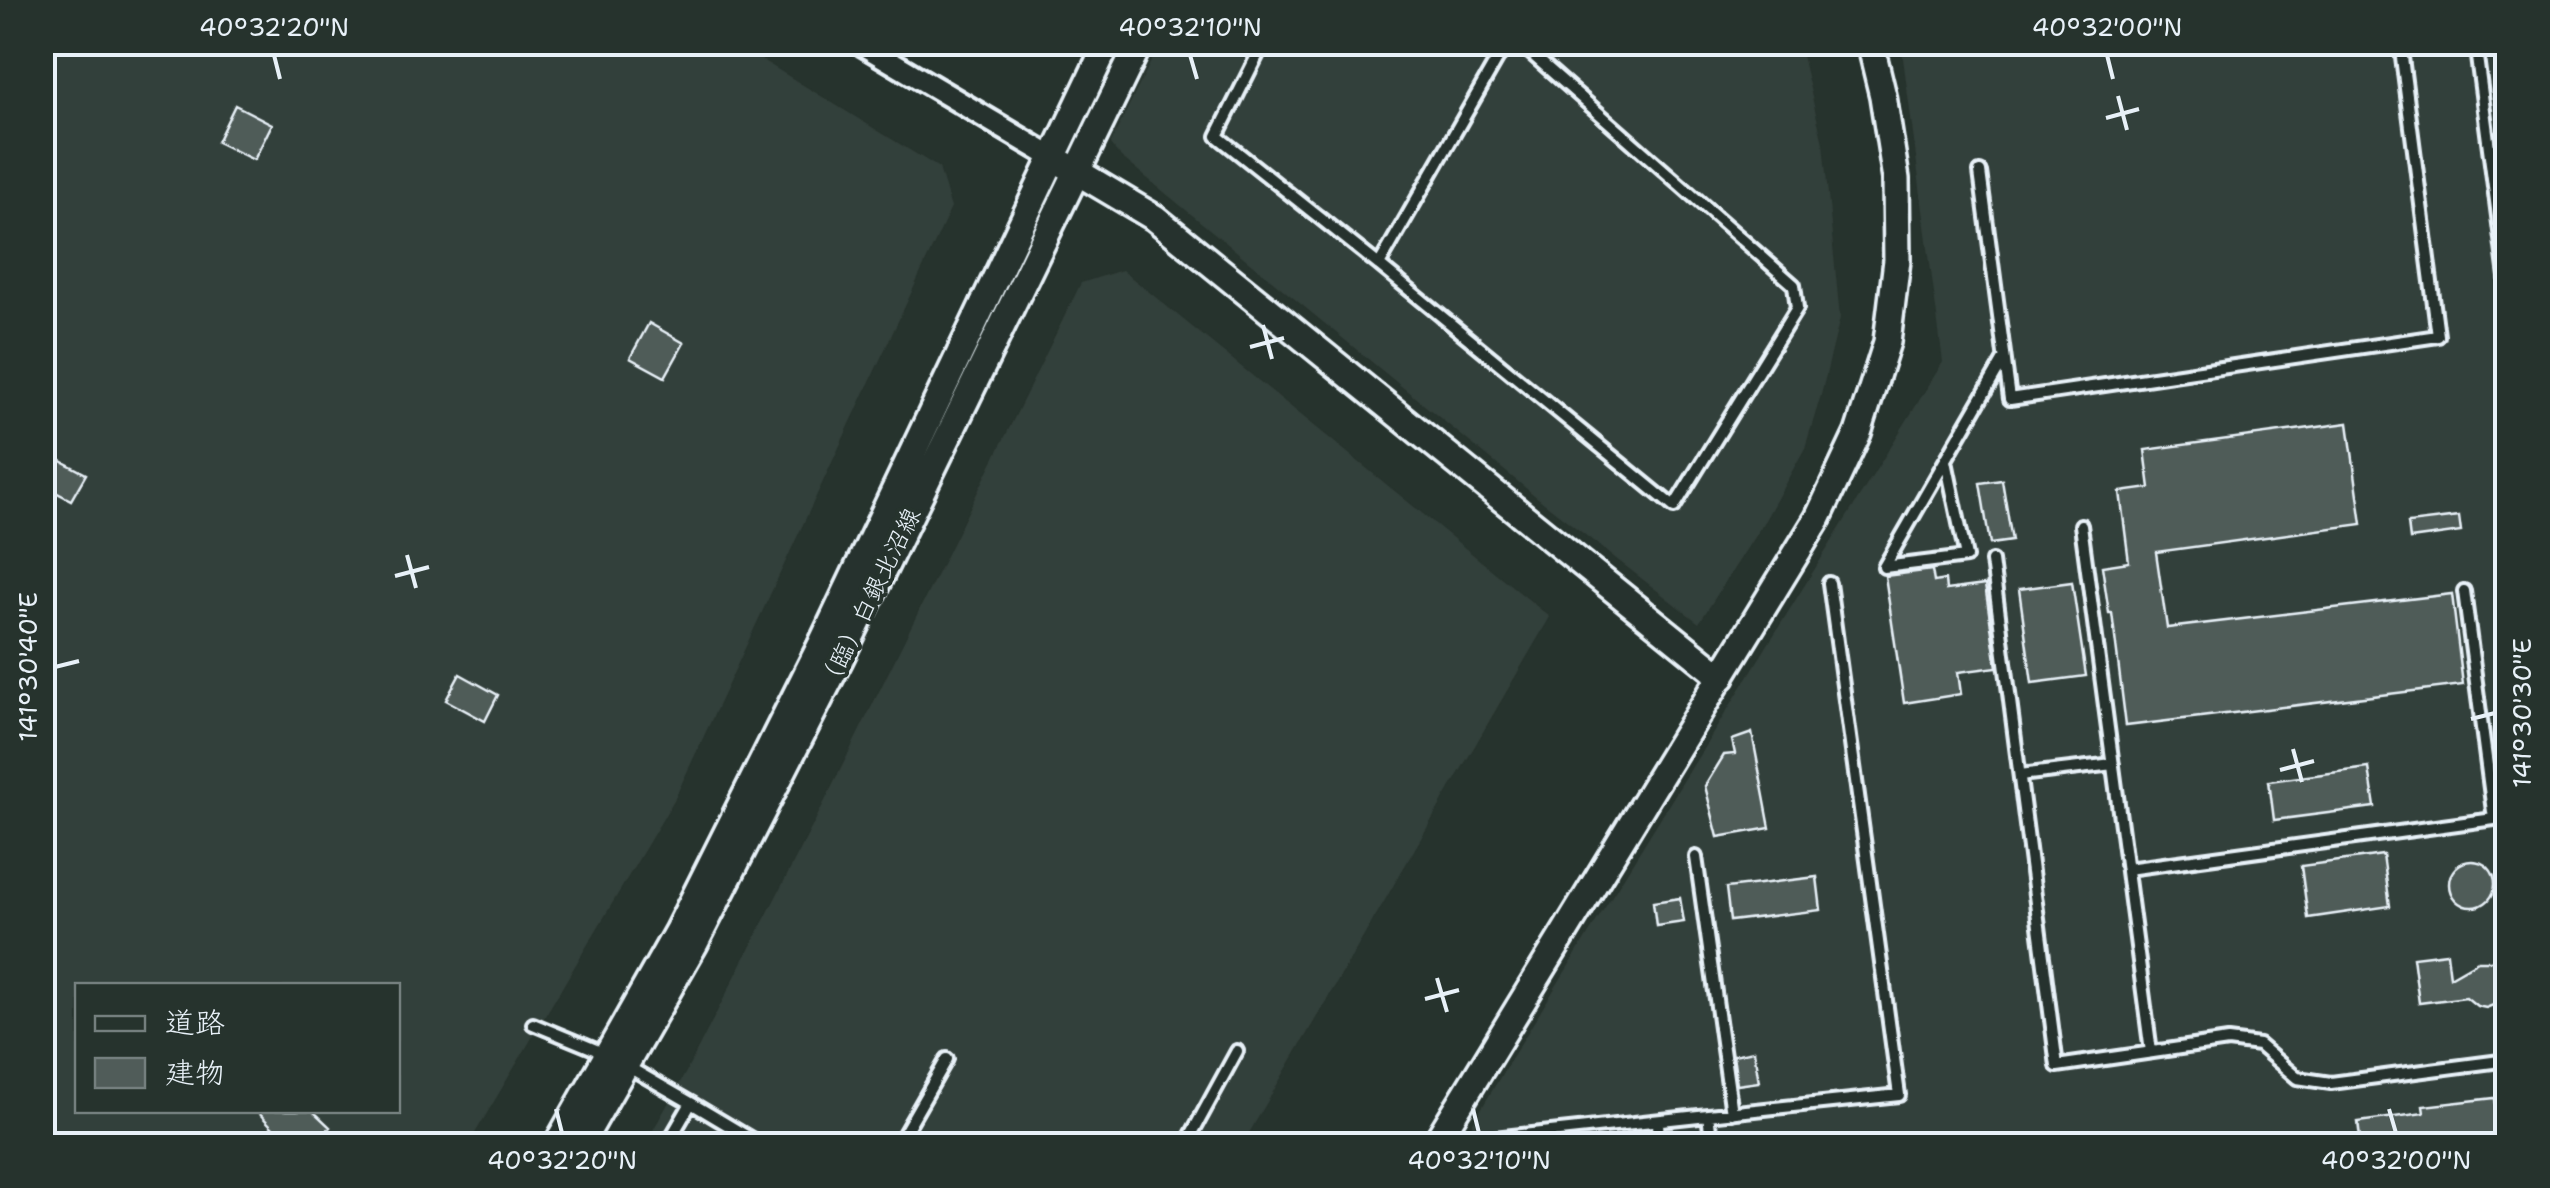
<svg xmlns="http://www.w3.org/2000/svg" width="2550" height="1188" viewBox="0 0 2550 1188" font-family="'Shantell Sans','Klee One',sans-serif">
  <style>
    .built { fill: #333f3a; fill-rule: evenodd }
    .building { fill: #505c59; stroke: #e8f1f8; stroke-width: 2.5 }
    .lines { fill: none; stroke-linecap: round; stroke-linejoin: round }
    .service-casing { stroke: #e8f1f8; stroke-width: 18 }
    .minor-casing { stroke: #e8f1f8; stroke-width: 28 }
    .tertiary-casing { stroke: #e8f1f8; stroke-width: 32 }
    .service { stroke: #26332d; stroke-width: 10 }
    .minor { stroke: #26332d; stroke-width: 20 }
    .tertiary { stroke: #26332d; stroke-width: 25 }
    .ticks { fill: none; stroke: #e8f1f8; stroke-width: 4 }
    .labels { text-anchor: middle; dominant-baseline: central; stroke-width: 8; stroke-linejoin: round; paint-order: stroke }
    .street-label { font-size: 25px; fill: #e8f1f8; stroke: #26332d }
    .neatline { fill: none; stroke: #e8f1f8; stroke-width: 4 }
    .ticks-label { font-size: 25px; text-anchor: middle; fill: #e8f1f8 }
  </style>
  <rect width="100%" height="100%" fill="#26332d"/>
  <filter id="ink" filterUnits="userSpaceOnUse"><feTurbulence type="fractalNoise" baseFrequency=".01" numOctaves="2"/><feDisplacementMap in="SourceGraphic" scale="20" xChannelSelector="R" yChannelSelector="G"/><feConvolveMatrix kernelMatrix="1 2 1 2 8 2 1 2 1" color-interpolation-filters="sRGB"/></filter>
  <g filter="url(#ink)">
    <path class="built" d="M56,43H734L939,168L951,208L674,800L468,1145L43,1146L42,68ZM78,986H398V1110H78Z
      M1160,43H1799L1823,143L1840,318L1821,395L1805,448L1765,520L1699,623L1544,503L1120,156L1110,144Z
      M1901,43H2507V1145L1459,1146L1511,1059L1943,362Z
      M1122,270L1550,617L1242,1145L644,1146L686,1072L813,825L1081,283Z"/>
    <path class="building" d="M235,105L272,124L254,160L217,142Z
      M649,323L684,343L665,377L630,358Z
      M2348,423L2362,524L2156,552L2167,628L2452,594L2463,685L2126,726L2112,613H2109L2102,566L2129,562L2120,492L2150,488L2145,450Z
      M52,456L86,474L71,500L42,485V473Z
      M2002,480L2012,541L1990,544L1980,483Z
      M2459,517L2461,532L2410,539L2408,523Z
      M1932,570L1934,582L1945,580L1946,590L1985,585L1997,667L1958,672L1961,694L1904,703L1885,576Z
      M2072,582L2086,676L2032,683L2019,589Z
      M460,674L498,695L485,721L446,700Z
      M1752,733L1770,828L1718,837L1705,786L1724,755L1735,754L1732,740Z
      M2369,768L2375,807L2274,820L2269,781Z
      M2383,855L2390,906L2308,918L2301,866Z
      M2449 884a23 23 0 1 1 46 0a23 23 0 1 1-46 0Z
      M1817,877L1821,910L1730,921L1726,888Z
      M1680,898L1684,922L1656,926L1653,902Z
      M2447,953L2450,977L2478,961H2494L2501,965L2508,976L2506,995L2501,1002L2486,1008L2477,1006L2466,997L2419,1003L2413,957Z
      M1754,1051L1759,1082L1737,1085L1733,1055Z
      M2495,1098L2500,1134L2403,1146H2361L2358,1122L2424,1113L2423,1106Z
      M256,1110H312L330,1127L312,1146H290Z"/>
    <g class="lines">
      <defs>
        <path id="service" d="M1264,42L1217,136L1379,265
          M1507,42L1379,265L1674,507L1797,308L1794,285L1518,42
          M2475,42L2508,292
          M1980,172L2010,399L2438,336L2400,42
          M1946,461L1966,557L1884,567L2004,359
          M2081,525L2151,1052
          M1992,561L2057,1066L2228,1041L2259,1045L2297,1078L2331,1083L2508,1060
          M2020,775L2113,764
          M1696,857L1732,1113
          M2127,869L2494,819L2464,591
          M533,1024L606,1054
          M625,1065L691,1103
          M1708,1115L1899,1095L1829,583
          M1658,1121L1659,1146
          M1494,1138L1708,1115L1712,1146
          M666,1146L691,1103L763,1146
          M897,1146L947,1059
          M1185,1146L1237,1051"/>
        <path id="minor" d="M858,42L1052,157"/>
        <path id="tertiary" d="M1064,164L1155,218L1722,677
          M556,1146L677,932L821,645L1108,42
          M579,1146L695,943L840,659L1140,42
          M1434,1146L1818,518L1858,433L1887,342L1897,260L1896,179L1883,96L1870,42"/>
      </defs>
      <use href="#service" class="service-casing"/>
      <use href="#minor" class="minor-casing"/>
      <use href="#tertiary" class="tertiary-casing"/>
      <use href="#service" class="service"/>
      <use href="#minor" class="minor"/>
      <use href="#tertiary" class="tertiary"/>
    </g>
  </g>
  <path class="ticks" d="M274,55L280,79M1190,55L1197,79M2107,55L2113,79M2118,96L2127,130M2106,118L2139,109M1263,325L1272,359M1250,347L1284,338M407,555L416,588M395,576L429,567M55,667L79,661M2471,719L2495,713M2293,749L2302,782M2280,770L2314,761M1437,978L1447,1012M1425,999L1459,990M556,1109L562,1133M1473,1109L1479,1133M2389,1109L2396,1133"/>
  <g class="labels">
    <g class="street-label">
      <text transform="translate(869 599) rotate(-64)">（臨）白銀北沼線</text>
    </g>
  </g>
  <rect width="2550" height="1188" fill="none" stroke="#26332d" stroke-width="110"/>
  <rect x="75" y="983" width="325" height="130" fill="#26332d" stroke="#747f7e" stroke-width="2.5"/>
  <rect x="95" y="1016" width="50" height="15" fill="#26332d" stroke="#747f7e" stroke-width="2.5"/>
  <text x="165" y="1033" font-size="30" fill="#e8f1f8">道路</text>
  <rect x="95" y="1058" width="50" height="30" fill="#505c59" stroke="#747f7e" stroke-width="2.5"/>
  <text x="165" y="1083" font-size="30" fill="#e8f1f8">建物</text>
  <rect x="55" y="55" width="2440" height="1078" class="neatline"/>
  <g class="ticks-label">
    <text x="274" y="36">40°32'20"N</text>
    <text x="1190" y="36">40°32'10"N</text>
    <text x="2107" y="36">40°32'00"N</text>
    <text transform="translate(28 667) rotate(-90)" y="9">141°30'40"E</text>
    <text transform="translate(2522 713) rotate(-90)" y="9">141°30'30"E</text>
    <text x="562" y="1169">40°32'20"N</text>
    <text x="1479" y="1169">40°32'10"N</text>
    <text x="2396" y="1169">40°32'00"N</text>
  </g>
</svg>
